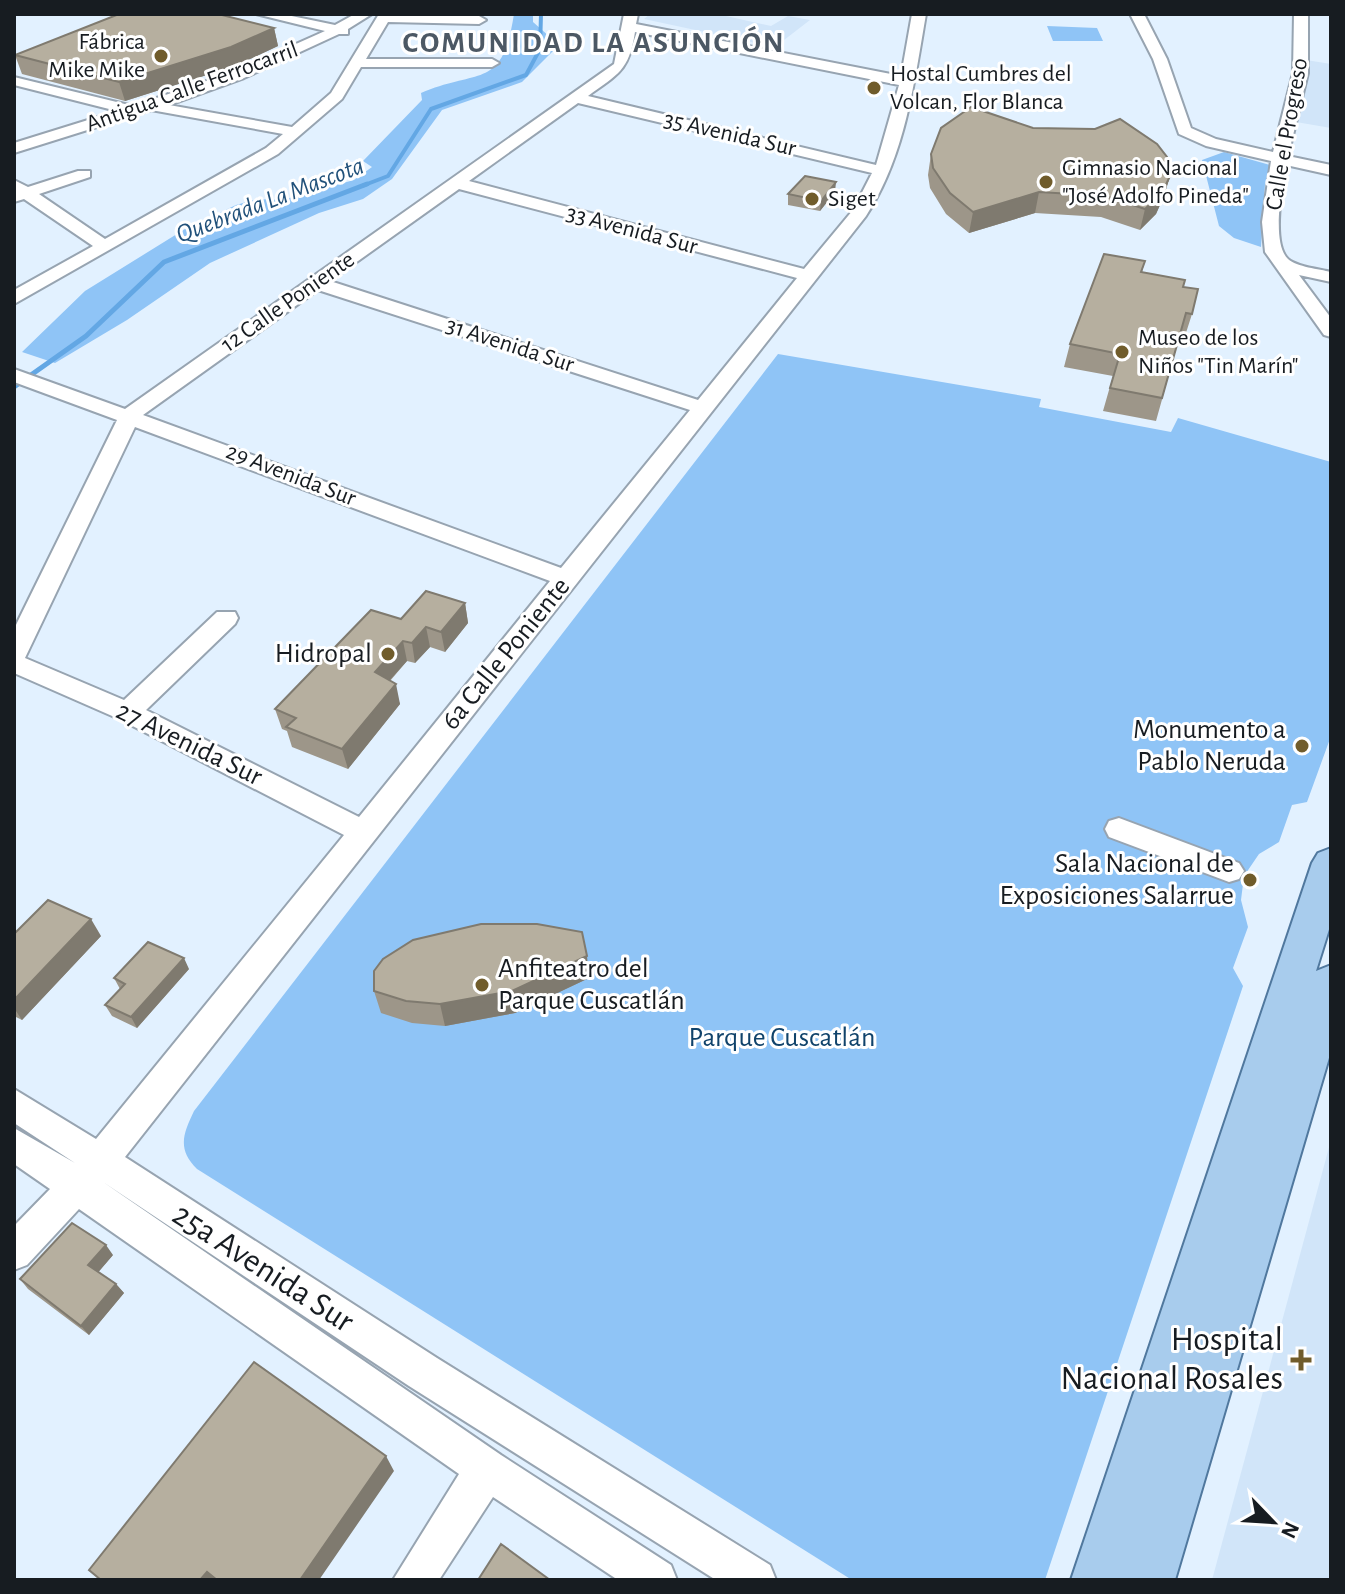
<svg xmlns="http://www.w3.org/2000/svg" width="1345" height="1594" viewBox="0 0 1345 1594" font-family="'Alegreya Sans',sans-serif">
  <style>
    .built { fill: #d1e5f9 }
    .green { fill: #8fc4f6 }
    .lines { fill: none; stroke-linecap: round; stroke-linejoin: round }
    .stream-far1 { stroke: #63a7e4; stroke-width: 4 }
    .stream { stroke: #63a7e4; stroke-width: 5 }
    .minor-casing { stroke: #97a4b1; stroke-width: 4 }
    .major-casing { stroke: #50789e; stroke-width: 4 }
    .minor { fill: #fff; fill-rule: evenodd }
    .major { fill: #a8cced; fill-rule: evenodd }
    .wall { fill: #9d9689 }
    .shaded-wall { fill: #7f7a6f }
    .building { fill: #b6af9f; stroke: #7f7a6f; stroke-width: 2 }
    .poi-dot { fill: #705c2b; stroke: #fff; stroke-width: 3 }
    .labels { text-anchor: middle; dominant-baseline: central; stroke-width: 6; stroke-linejoin: round; paint-order: stroke }
    .far-poi-label { font-size: 24px; fill: #171c21; stroke: #fff; text-anchor: start }
    .far-street-label { font-size: 24px; fill: #171c21; stroke: #fff }
    .far-water-label { font-size: 26px; font-style: italic; fill: #21517a; stroke: #fff }
    .poi-label { font-size: 28px; fill: #171c21; stroke: #fff; text-anchor: end }
    .street-label { font-size: 28px; fill: #171c21; stroke: #fff }
    .park-label { font-size: 28px; fill: #10436b; stroke: #fff }
    .far-district-label { font-size: 30px; font-weight: bold; letter-spacing: 2px; fill: #4c5864; stroke: #fff }
    .near-street-label { font-size: 34px; fill: #171c21; stroke: #fff }
    .near-poi-label { font-size: 34px; fill: #171c21; stroke: #fff; text-anchor: end }
  </style>
  <rect width="100%" height="100%" fill="#e2f1ff"/>
  <path class="built" d="M650,14H717L771,26L788,16L810,20L775,47L644,19Z
    M1306,60L1331,64V128L1296,122Z
    M1331,1140V1580H1212Z"/>
  <path class="green" d="M514,14H533V22L559,45L522,82L442,110L392,179L363,199L319,213L210,263L127,320L55,363L22,352L85,291L185,229L236,205L257,199L282,200L354,180L372,167L363,161L422,100L421,93C480,68 502,91 514,14Z
    M1047,26L1097,28L1103,41H1053Z
    M1224,152L1270,165L1265,184L1261,247L1234,238L1219,226L1202,160Z
    M778,354L1041,399L1039,407L1171,432L1178,418L1331,462V736L1307,802L1292,805L1279,842L1259,854L1244,876L1241,900L1248,927L1233,968L1243,986L1045,1580H852L197,1169C177,1149 183,1134 194,1111Z"/>
  <g class="lines">
    <path class="stream-far1" d="M362,186L388,176L431,109L526,75L540,49L541,14"/>
    <path class="stream" d="M14,387L86,336L164,262L367,184"/>
    <defs>
      <path id="minor" d="M256,14H282L335,25L355,14H372L348,29V34H339L244,78L169,105L292,127L331,93L379,14L479,16L486,20L479,24L388,22L366,59H492L499,63L492,67H361L342,99L278,154L14,304V290L93,246L24,199L14,202V180L28,187L78,171H90V177L39,194L105,239L266,148L283,134L151,110L14,153V143L117,111L14,85V77L133,106L233,72L325,31Z
        M624,14H638L636,24L901,76L912,14H926C914,84 905,156 866,216L125,1157L437,1358L770,1565L776,1580H716L409,1386L103,1182L501,1455L671,1565L677,1580H618L493,1497L439,1580H393L459,1474L79,1209L27,1265L14,1270V1226L50,1189L14,1164V1128L75,1163L14,1123V1089L96,1139L344,835L119,719L14,673V629L117,420L14,382V369L125,409L614,64ZM635,32L899,85L876,165L588,96C618,74 629,71 635,32ZM578,103L872,173L853,210L804,269L469,181ZM459,189L797,278L698,400L330,281ZM318,290L690,410L561,568L143,415ZM135,427L550,581L359,817L146,710L235,624L238,618L235,612H217L124,700L25,658Z
        M1130,14H1144L1167,59L1191,128L1216,139L1273,152L1293,73L1294,14H1308V73L1288,156L1331,165V175L1286,165C1282,186 1271,243 1288,259C1297,267 1319,269 1331,272V282L1299,275L1331,318V337L1324,335L1265,252L1262,222L1271,161L1206,146L1179,134L1153,59Z
        M1119,818L1239,863L1244,871L1239,879L1229,882L1109,837L1105,829L1109,821Z"/>
      <path id="major" d="M1331,848V923L1316,971L1331,965V1051L1175,1580H1071L1312,863L1318,853Z"/>
    </defs>
    <use href="#minor" class="minor-casing"/>
    <use href="#major" class="major-casing"/>
    <use href="#minor" class="minor"/>
    <use href="#major" class="major"/>
  </g>
  <path class="wall" d="M274,28L278,46L235,66L125,101L22,74L15,55Z
    M931,154L1170,176L1164,196L1156,214L1140,230L1101,217L1035,213L969,233L946,214L930,188L928,175Z
    M835,192L820,211L788,205V194Z
    M1145,261L1142,272L1183,287L1192,314L1185,336L1180,335L1156,421L1103,411L1113,376L1064,367L1070,344Z
    M465,603L468,623L445,652L430,647L415,663L407,661L390,681L400,704L348,769L292,747L287,731L282,729L275,709L401,619Z
    M14,934L101,936L22,1020L14,1016Z
    M189,969L137,1028L112,1016L105,1005L120,989L114,978Z
    M589,978L515,1013L445,1026L412,1023L381,1013L374,991Z
    M113,1255L98,1272L116,1284L124,1293L89,1335L28,1289L20,1279Z"/>
  <path class="shaded-wall" d="M274,28L278,46L235,66L125,101L119,82Z
    M1170,176L1164,196L1156,214L1140,230L1145,209Z
    M836,182L835,192L820,211L821,201Z
    M1039,192L1035,213L969,233L973,212Z
    M465,603L468,623L445,652L441,632Z
    M426,627L430,647L415,663L412,643Z
    M403,641L407,661L379,692L375,672Z
    M396,684L400,704L348,769L342,749Z
    M91,919L101,936L22,1020L14,1008V1000Z
    M587,956L589,978L515,1013L445,1026L440,1004Z
    M184,958L189,969L137,1028L131,1017Z
    M106,1245L113,1255L96,1275L88,1265Z
    M116,1284L124,1293L89,1335L81,1326Z
    M386,1456L394,1471L319,1580H300Z
    M207,1572L216,1580H200Z"/>
  <path class="building" d="M119,14H218L274,28L231,47L119,82L15,55Z
    M971,107L1033,128L1095,129L1120,119L1157,144L1167,157L1170,176L1162,193L1145,209L1106,196L1039,192L973,212L950,193L933,168L931,154L941,128Z
    M805,176L836,182L821,201L788,194Z
    M1104,254L1145,261L1141,272L1185,280L1183,287L1198,289L1192,314L1186,313L1162,398L1110,388L1120,354L1070,344Z
    M426,591L465,603L441,632L426,627L412,643L403,641L375,672L396,684L342,749L286,727L296,718L275,709L371,610L401,619Z
    M48,900L91,919L14,1000V934Z
    M481,924H537L582,932L587,956L512,991L440,1004L406,1001L374,991V971L383,959L413,940Z
    M148,942L184,958L131,1017L105,1005L125,984L114,978Z
    M72,1223L106,1245L88,1265L116,1284L81,1326L20,1279Z
    M254,1362L386,1456L300,1580H217L207,1572L200,1580H101L89,1570Z
    M501,1544L550,1580H478Z"/>
  <g class="poi-dot">
    <circle cx="161" cy="56" r="8"/>
    <circle cx="874" cy="88" r="8"/>
    <circle cx="1046" cy="182" r="8"/>
    <circle cx="812" cy="199" r="8"/>
    <circle cx="1122" cy="352" r="8"/>
    <circle cx="388" cy="654" r="8"/>
    <circle cx="1302" cy="746" r="8"/>
    <circle cx="1250" cy="880" r="8"/>
    <circle cx="482" cy="985" r="8"/>
    <path d="M1297 1348h8v8h8v8h-8v8h-8v-8h-8v-8h8z"/>
  </g>
  <g class="labels">
    <g class="far-poi-label">
      <text x="145" y="42" text-anchor="end">Fábrica<tspan x="145" dy="28">Mike Mike</tspan></text>
      <text x="890" y="74">Hostal Cumbres del<tspan x="890" dy="28">Volcan, Flor Blanca</tspan></text>
      <text x="1062" y="168">Gimnasio Nacional<tspan x="1062" dy="28">"José Adolfo Pineda"</tspan></text>
      <text x="828" y="199">Siget</text>
      <text x="1138" y="338">Museo de los<tspan x="1138" dy="28">Niños "Tin Marín"</tspan></text>
    </g>
    <g class="far-street-label">
      <text transform="translate(192 87) rotate(-20)">Antigua Calle Ferrocarril</text>
      <text transform="translate(730 134) rotate(13)">35 Avenida Sur</text>
      <text transform="translate(1287 134) rotate(-80)">Calle el Progreso</text>
      <text transform="translate(632 230) rotate(15)">33 Avenida Sur</text>
      <text transform="translate(288 302) rotate(-35)">12 Calle Poniente</text>
      <text transform="translate(510 345) rotate(18)">31 Avenida Sur</text>
      <text transform="translate(291 475) rotate(21)">29 Avenida Sur</text>
    </g>
    <g class="far-water-label">
      <text transform="translate(270 200) rotate(-21)">Quebrada La Mascota</text>
    </g>
    <g class="poi-label">
      <text x="372" y="654">Hidropal</text>
      <text x="1286" y="730">Monumento a<tspan x="1286" dy="32">Pablo Neruda</tspan></text>
      <text x="1234" y="864">Sala Nacional de<tspan x="1234" dy="32">Exposiciones Salarrue</tspan></text>
      <text x="498" y="969" text-anchor="start">Anfiteatro del<tspan x="498" dy="32">Parque Cuscatlán</tspan></text>
    </g>
    <g class="street-label">
      <text transform="translate(506 654) rotate(-51)">6a Calle Poniente</text>
      <text transform="translate(189 744) rotate(26)">27 Avenida Sur</text>
    </g>
    <g class="park-label">
      <text x="782" y="1038">Parque Cuscatlán</text>
    </g>
    <g class="far-district-label">
      <text x="594" y="43">COMUNIDAD LA ASUNCIÓN</text>
    </g>
    <g class="near-street-label">
      <text transform="translate(263 1268) rotate(33)">25a Avenida Sur</text>
    </g>
    <g class="near-poi-label">
      <text x="1283" y="1340">Hospital<tspan x="1283" dy="39">Nacional Rosales</tspan></text>
    </g>
  </g>
  <rect width="1345" height="1594" fill="none" stroke="#171c21" stroke-width="32"/>
  <g transform="translate(1273 1522) rotate(115)" stroke="#ffffff" stroke-width="6" paint-order="stroke">
  <path d="M0-6L14 30L0 20L-14 30Z" fill="#171c21"/>
  <text y="-12" font-size="22" font-weight="bold" text-anchor="middle" fill="#171c21">N</text>
  </g>
</svg>
